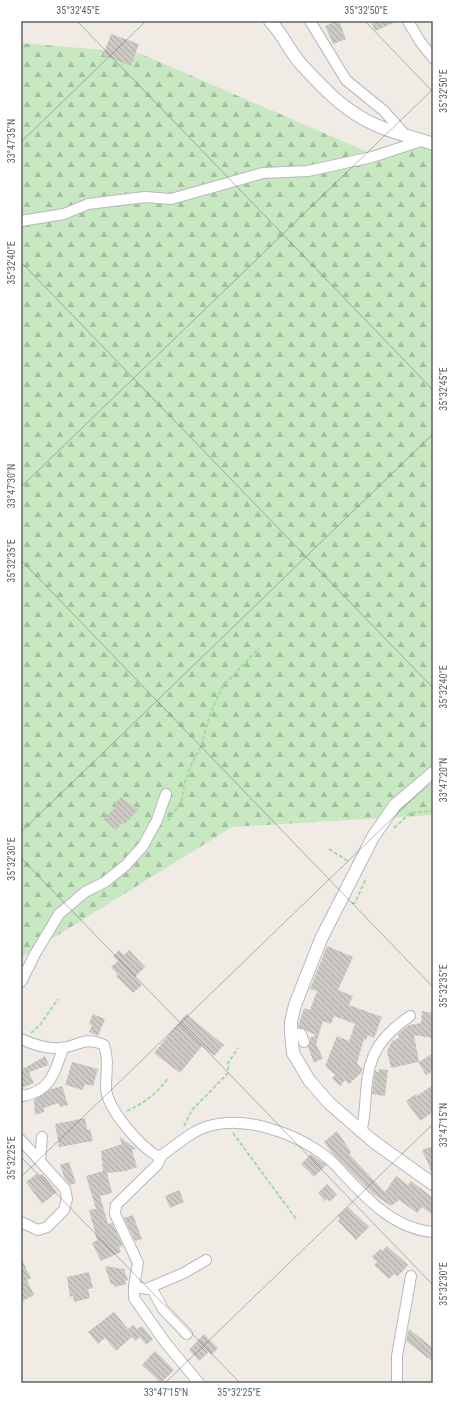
<svg xmlns="http://www.w3.org/2000/svg" width="454" height="1404" viewBox="0 0 454 1404" font-family="'Roboto Condensed',sans-serif">
  <style>
    .forest { fill: url(#forest-firs) }
    .building { fill: url(#building-back-hatch) }
    .lines { fill: none; stroke-linecap: round; stroke-linejoin: round }
    .minor-casing { stroke: #b6b9bd; stroke-width: 12 }
    .tertiary-casing { stroke: #b6b9bd; stroke-width: 14 }
    .path { stroke: #a3dba8; stroke-width: 2; stroke-dasharray: 4 2; stroke-linecap: butt }
    .minor { stroke: #fff; stroke-width: 10 }
    .tertiary { stroke: #fff; stroke-width: 12 }
    .ticks { fill: none; stroke: #5d6366; stroke-width: 1; stroke-opacity: 0.45 }
    .neatline { fill: none; stroke: #5d6366; stroke-width: 1.5 }
    .ticks-label { font-size: 10px; text-anchor: middle; fill: #5d6366 }
  </style>
  <defs>
    <pattern id="forest-firs" width="22" height="20" patternUnits="userSpaceOnUse"><rect width="22" height="20" fill="#c7e8c1"/><path d="M5 1l3.5 6h-7zM16 11l3.5 6h-7z" fill="#a5c0a1"/></pattern>
    <pattern id="building-back-hatch" width="6" height="6" patternUnits="userSpaceOnUse"><rect width="6" height="6" fill="#cdc9c4"/><path d="M-1 5l2 2M0 0l6 6M5-1l2 2" fill="none" stroke="#aaa7a3"/></pattern>
  </defs>
  <rect width="100%" height="100%" fill="#f0ece5"/>
  <path class="forest" d="M21,43L139,53L377,156L433,138V815L232,827L21,958Z"/>
  <path class="building" d="M336,21H339L346,39L333,44L325,26Z
    M371,21H398L375,31Z
    M111,34L139,44L131,66L103,55Z
    M121,797L138,810L124,825L122,823L116,830L104,819L116,806L114,804Z
    M327,946L353,957L338,990L353,996L349,1005L382,1017L374,1038L368,1035L366,1040L364,1039L357,1063L362,1069V1072L349,1084L345,1080L340,1086L332,1078L335,1075L325,1066L337,1036L349,1041L355,1024L334,1016L331,1024L323,1021L316,1044L323,1058L314,1063L308,1047L310,1043V1038L316,1035L298,1027L304,1008L310,1010L317,991L310,989Z
    M119,950L124,955L129,950L145,967L135,977L142,985L133,993L116,976L118,975L111,967L118,961L113,956Z
    M422,1011L433,1013V1038L414,1035L419,1062L433,1053V1071L426,1075L418,1062L391,1068L387,1051L392,1041L399,1038L398,1034L409,1025L421,1023Z
    M93,1014L105,1019L98,1036L89,1032L92,1025L89,1024Z
    M186,1014L224,1045L214,1056L202,1046L180,1073L154,1053Z
    M45,1056L49,1065L29,1072L34,1083L21,1088V1070Z
    M72,1062L98,1069L93,1086L85,1084L83,1090L65,1085Z
    M379,1069L388,1070L385,1096L372,1094L375,1071L379,1072Z
    M433,1085V1112L420,1121L406,1101L416,1094L417,1096Z
    M62,1086L68,1105L60,1107L59,1103L44,1108V1112L35,1115L34,1100L51,1089Z
    M85,1118L87,1129H90L93,1141L59,1147L55,1124Z
    M337,1131L351,1152L349,1154L385,1192L396,1176L408,1185L411,1181L433,1198V1215L422,1207L417,1213L399,1200L391,1206L373,1194L332,1153L324,1142Z
    M119,1136L136,1149L132,1150L137,1167L126,1171L107,1173L112,1193L100,1196L108,1224L112,1223L123,1246L119,1247L121,1252L101,1261L92,1243L97,1240L89,1210L96,1209L86,1176L103,1171L101,1151L122,1144Z
    M433,1146V1175L422,1150Z
    M311,1154L326,1165L314,1177L301,1164Z
    M69,1162L76,1183L70,1185L65,1179L60,1165Z
    M38,1173L39,1176L42,1174L57,1192L42,1204L26,1182Z
    M327,1184L337,1195L329,1202L328,1199L325,1201L318,1193Z
    M179,1190L184,1202L170,1208L165,1196Z
    M348,1207L369,1227L356,1240L338,1221L340,1218L338,1216Z
    M133,1215L142,1239L135,1241L124,1218Z
    M387,1246L408,1265L397,1277L394,1274L389,1279L374,1265L377,1262L372,1257L380,1249L382,1251Z
    M21,1258L31,1278L27,1280L34,1295L21,1302Z
    M105,1266L124,1269L128,1280L125,1281L126,1284L115,1287L114,1284L111,1285Z
    M89,1272L93,1288L88,1289L90,1298L74,1302L73,1296L70,1297L67,1277Z
    M114,1312L128,1329L133,1325L137,1329L142,1326L153,1339L146,1345L140,1337L135,1341L132,1337L116,1351L105,1338L98,1344L88,1332Z
    M409,1329L433,1348V1362L406,1341Z
    M204,1334L218,1348L211,1355L209,1352L199,1361L189,1350Z
    M155,1351L174,1370L161,1383L142,1365Z"/>
  <g class="lines">
    <defs>
      <path id="minor" d="M310,21L346,80L384,111L406,136
        M408,21L419,40L433,58
        M21,221L64,214L88,204L145,197L171,199L263,173L308,171L372,157L424,140
        M21,982L35,954L59,914L85,892L105,882L126,865L143,846L157,820L166,794
        M291,1033L301,1034L304,1042
        M21,1039C34,1045 46,1049 61,1048C80,1046 83,1036 104,1045C109,1059 106,1072 106,1088C107,1109 139,1145 157,1156L162,1155C177,1145 191,1131 209,1126C249,1114 312,1138 339,1169C365,1197 393,1229 433,1232
        M21,1094L23,1096C51,1091 55,1072 63,1048
        M361,1132C365,1118 365,1106 366,1092C368,1055 380,1037 410,1016
        M21,1140L65,1189L67,1199L64,1210L47,1227L38,1230L21,1222
        M162,1155L157,1165L116,1205L115,1214L138,1263L134,1286V1298L165,1342L199,1383
        M40,1160L42,1137
        M134,1286L146,1289L151,1287L163,1309L187,1334
        M151,1287L184,1273L206,1260
        M397,1383V1356L411,1276"/>
      <path id="tertiary" d="M270,21C282,33 289,50 300,63C323,88 346,113 378,126C396,134 415,137 433,144
        M433,773L395,805L373,837L321,939L295,1005L291,1022V1033L293,1053L309,1080L329,1103L374,1142L433,1184"/>
    </defs>
    <use href="#minor" class="minor-casing"/>
    <use href="#tertiary" class="tertiary-casing"/>
    <path class="path" d="M168,821L182,800L184,785L192,763L201,747L210,714L223,686L259,648
      M394,828L410,813L433,811
      M329,849L348,861
      M352,903H355L366,878
      M31,1033L40,1025L58,999
      M127,1111C144,1103 157,1094 168,1078
      M184,1126L192,1110L228,1073V1063L238,1048
      M233,1133L297,1220"/>
    <use href="#minor" class="minor"/>
    <use href="#tertiary" class="tertiary"/>
  </g>
  <path class="ticks" d="M77,21L433,390M365,21L433,92M21,142L146,21M21,262L433,688M21,487L433,89M21,560L433,987M21,832L433,434M21,858L433,1285M21,1157L240,1383M21,1177L433,779M165,1383L433,1124"/>
  <rect width="454" height="1404" fill="none" stroke="#ffffff" stroke-width="44"/>
  <rect x="22" y="22" width="410" height="1360" class="neatline"/>
  <g class="ticks-label">
    <text x="78" y="14">35°32'45"E</text>
    <text x="366" y="14">35°32'50"E</text>
    <text transform="translate(443 91) rotate(-90)" y="4">35°32'50"E</text>
    <text transform="translate(11 141) rotate(-90)" y="4">33°47'35"N</text>
    <text transform="translate(11 263) rotate(-90)" y="4">35°32'40"E</text>
    <text transform="translate(443 389) rotate(-90)" y="4">35°32'45"E</text>
    <text transform="translate(11 486) rotate(-90)" y="4">33°47'30"N</text>
    <text transform="translate(11 561) rotate(-90)" y="4">35°32'35"E</text>
    <text transform="translate(443 687) rotate(-90)" y="4">35°32'40"E</text>
    <text transform="translate(443 780) rotate(-90)" y="4">33°47'20"N</text>
    <text transform="translate(11 859) rotate(-90)" y="4">35°32'30"E</text>
    <text transform="translate(443 986) rotate(-90)" y="4">35°32'35"E</text>
    <text transform="translate(443 1125) rotate(-90)" y="4">33°47'15"N</text>
    <text transform="translate(11 1158) rotate(-90)" y="4">35°32'25"E</text>
    <text transform="translate(443 1284) rotate(-90)" y="4">35°32'30"E</text>
    <text x="166" y="1396">33°47'15"N</text>
    <text x="239" y="1396">35°32'25"E</text>
  </g>
</svg>
